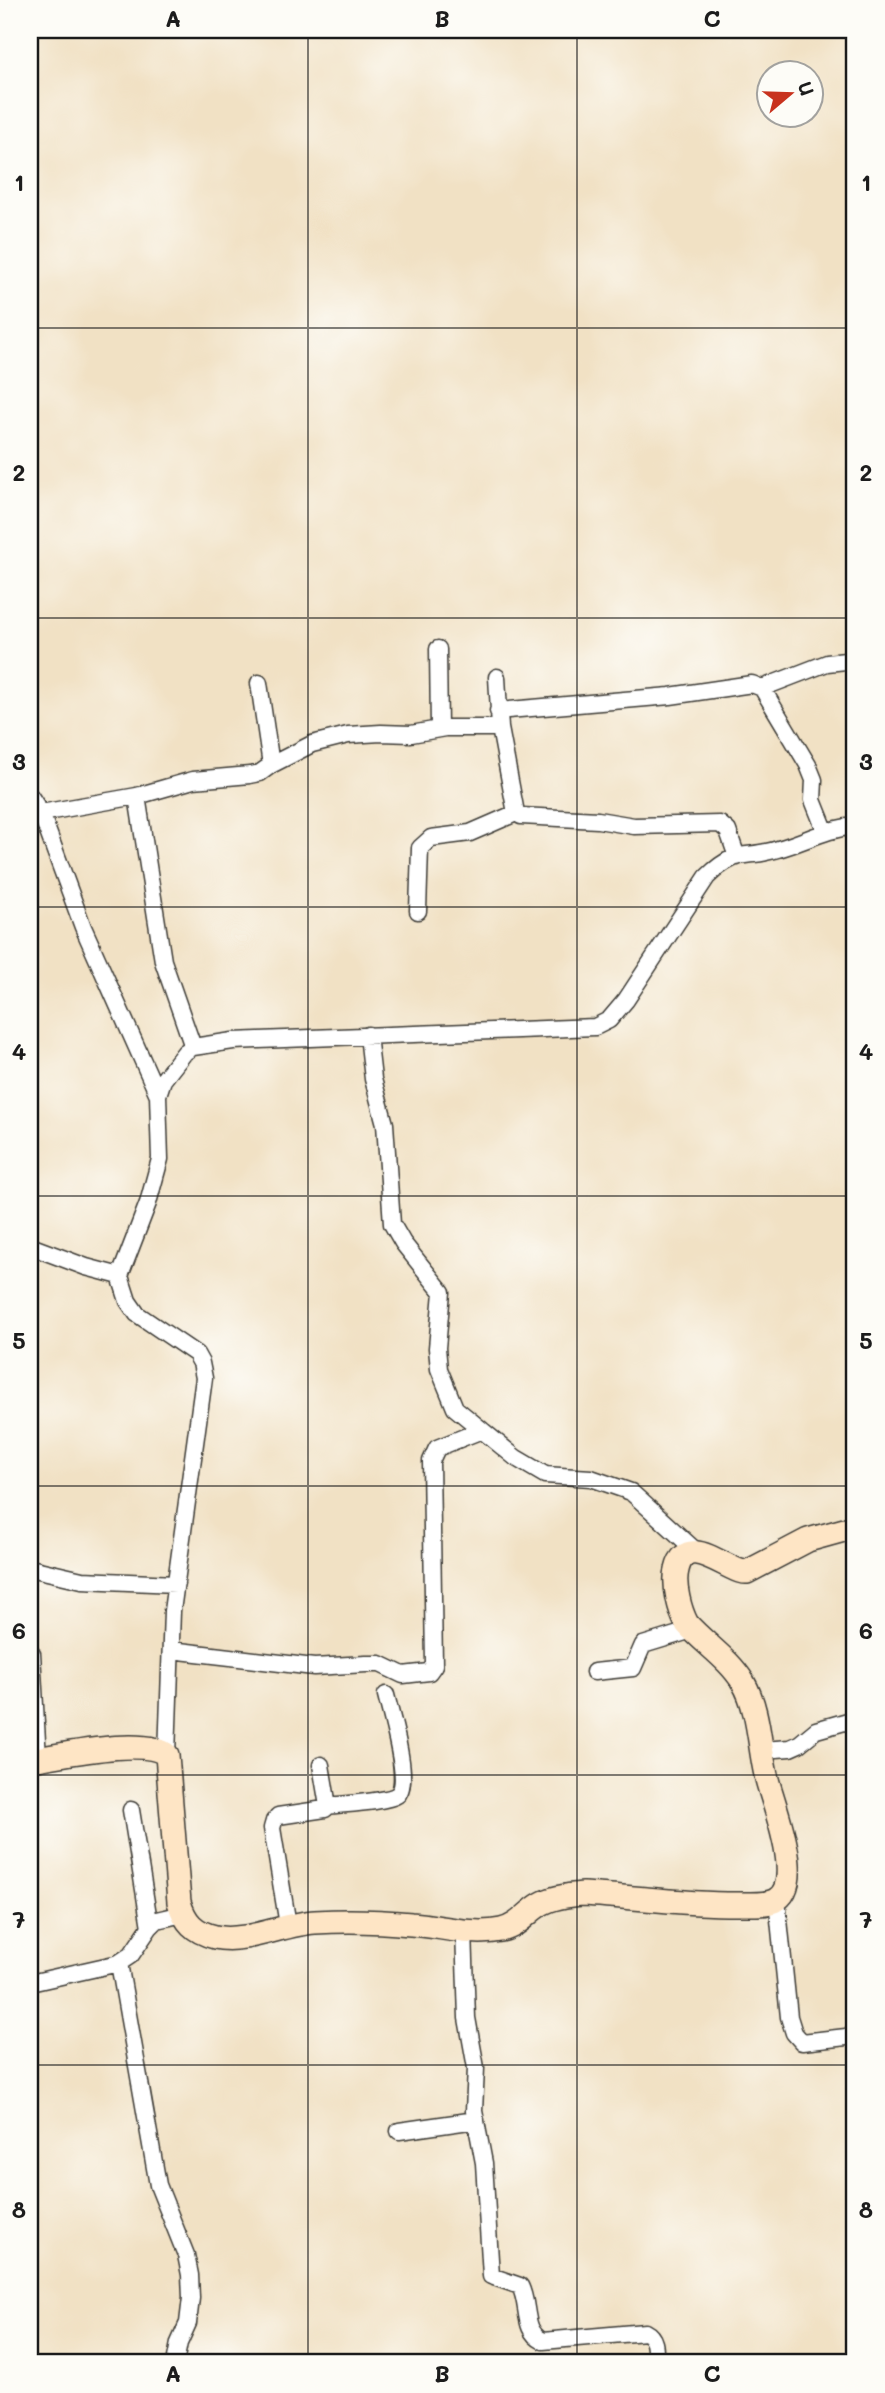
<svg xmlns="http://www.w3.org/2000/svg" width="885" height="2393" viewBox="0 0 885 2393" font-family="Mali,sans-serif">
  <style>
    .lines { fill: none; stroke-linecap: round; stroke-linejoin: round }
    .street-casing { stroke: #3c3a35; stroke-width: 19 }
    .secondary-casing { stroke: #3c3a35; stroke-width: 26 }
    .street { stroke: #fff; stroke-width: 16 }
    .secondary { stroke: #fee5c5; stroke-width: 23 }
    .grid { fill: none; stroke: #1c1c1c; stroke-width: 2; stroke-opacity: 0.55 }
    .neatline { fill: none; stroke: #1c1c1c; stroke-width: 2.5 }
    .grid-label { font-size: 23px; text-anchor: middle; font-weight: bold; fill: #1c1c1c }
  </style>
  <rect width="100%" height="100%" fill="#fdfcf7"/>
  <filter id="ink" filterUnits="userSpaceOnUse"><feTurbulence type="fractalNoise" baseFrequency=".0143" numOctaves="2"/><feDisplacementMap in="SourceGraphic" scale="14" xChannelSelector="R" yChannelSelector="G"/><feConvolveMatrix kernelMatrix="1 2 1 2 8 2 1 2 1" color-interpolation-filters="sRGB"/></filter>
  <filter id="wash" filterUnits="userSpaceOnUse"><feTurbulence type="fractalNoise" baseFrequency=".00686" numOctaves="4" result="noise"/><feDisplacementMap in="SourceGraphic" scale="28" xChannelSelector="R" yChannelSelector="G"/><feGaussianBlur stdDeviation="1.57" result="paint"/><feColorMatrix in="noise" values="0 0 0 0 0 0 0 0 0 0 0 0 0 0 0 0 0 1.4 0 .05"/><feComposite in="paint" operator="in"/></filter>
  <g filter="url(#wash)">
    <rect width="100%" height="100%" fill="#f1e1c4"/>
  </g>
  <g filter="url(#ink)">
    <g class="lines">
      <defs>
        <path id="street" d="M438,649L439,729
          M497,677L500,728L516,813L521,816L598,820L634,826L720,824L728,831L737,857
          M259,683L271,765
          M762,688L827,663L855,660
          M498,711L670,696L752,684L762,688L808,765L814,780L813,800L825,830
          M30,796L41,813L83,927L158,1095
          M137,796L163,961L193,1047
          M41,813L137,796L193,780L250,775L260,773L271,765L312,744L348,735L381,733L411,734L445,728H500
          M418,911L420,848L431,838L470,833L516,813
          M368,1035L373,1079L385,1124L392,1224L403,1243L442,1292L437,1348L439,1369L455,1408L516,1458L545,1475L591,1478L631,1492L697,1552
          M30,1246L86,1267L120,1276
          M30,1568L82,1580L176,1584
          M171,1650L314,1667L366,1664H380L403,1675L429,1672L434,1665L431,1461L437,1448L482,1430
          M32,1653L38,1759
          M594,1672L633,1668L643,1645L692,1630
          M762,1750L790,1748L799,1744L816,1730L855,1719
          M167,1755L172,1611L204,1378L201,1363L196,1354L137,1314L128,1301L120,1276L148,1203L160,1159L158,1095L163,1080L185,1052L193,1047L233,1041L595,1027L609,1020L626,1000L707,877C715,869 722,863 733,858C743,854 755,855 766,852C798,846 822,829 855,826
          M328,1806C342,1804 387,1802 397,1795C412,1784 390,1712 386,1695
          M131,1810L150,1927
          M777,1900L789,2017L794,2033L802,2042L855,2036
          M288,1925L272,1828L274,1821L278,1816L325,1809L328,1806L321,1765
          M464,1931L467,2018L476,2068L474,2111L484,2163L491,2276L520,2286C530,2305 522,2331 543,2341L645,2332C657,2338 655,2351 655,2363
          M119,1963L158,2185L186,2255L190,2275L191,2298L188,2323L179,2343L175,2363
          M30,1983L119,1963L131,1955L150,1927L157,1920L183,1914
          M399,2131L476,2120"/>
        <path id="secondary" d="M30,1760C59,1756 145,1736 167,1755L179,1902C185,1922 194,1932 215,1937C244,1944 283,1924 315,1922C346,1920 380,1921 411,1924C441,1926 471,1936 501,1930C519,1926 527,1912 541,1904C553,1897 569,1895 583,1894C636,1897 689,1905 742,1904C752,1904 765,1905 774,1901C808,1885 771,1800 766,1775C759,1745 759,1709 743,1682C729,1659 705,1644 687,1624C680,1611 673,1585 677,1570C686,1529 729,1574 747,1572L808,1540L855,1527"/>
      </defs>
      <use href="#street" class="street-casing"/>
      <use href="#secondary" class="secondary-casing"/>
      <use href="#street" class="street"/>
      <use href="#secondary" class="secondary"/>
    </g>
  </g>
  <path class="grid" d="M308,30V2363M577,30V2363M30,328H855M30,618H855M30,907H855M30,1196H855M30,1486H855M30,1775H855M30,2065H855"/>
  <rect width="885" height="2393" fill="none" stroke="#fdfcf7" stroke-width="77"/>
  <g transform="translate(790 94) rotate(71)"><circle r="33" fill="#fdfcf7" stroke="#a3a29f" stroke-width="2"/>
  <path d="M0-5L12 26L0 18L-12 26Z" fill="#c8321e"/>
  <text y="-10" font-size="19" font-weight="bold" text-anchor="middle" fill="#1c1c1c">U</text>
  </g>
  <rect x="38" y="38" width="808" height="2316" class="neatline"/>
  <g class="grid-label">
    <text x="173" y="27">A</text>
    <text x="442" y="27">B</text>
    <text x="712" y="27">C</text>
    <text x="19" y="191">1</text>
    <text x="866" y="191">1</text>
    <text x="19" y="481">2</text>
    <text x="866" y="481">2</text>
    <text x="19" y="770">3</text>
    <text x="866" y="770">3</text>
    <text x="19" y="1060">4</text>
    <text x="866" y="1060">4</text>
    <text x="19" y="1349">5</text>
    <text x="866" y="1349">5</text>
    <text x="19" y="1639">6</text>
    <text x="866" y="1639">6</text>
    <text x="19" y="1928">7</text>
    <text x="866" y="1928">7</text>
    <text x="19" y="2218">8</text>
    <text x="866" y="2218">8</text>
    <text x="173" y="2382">A</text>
    <text x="442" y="2382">B</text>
    <text x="712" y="2382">C</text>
  </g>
</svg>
